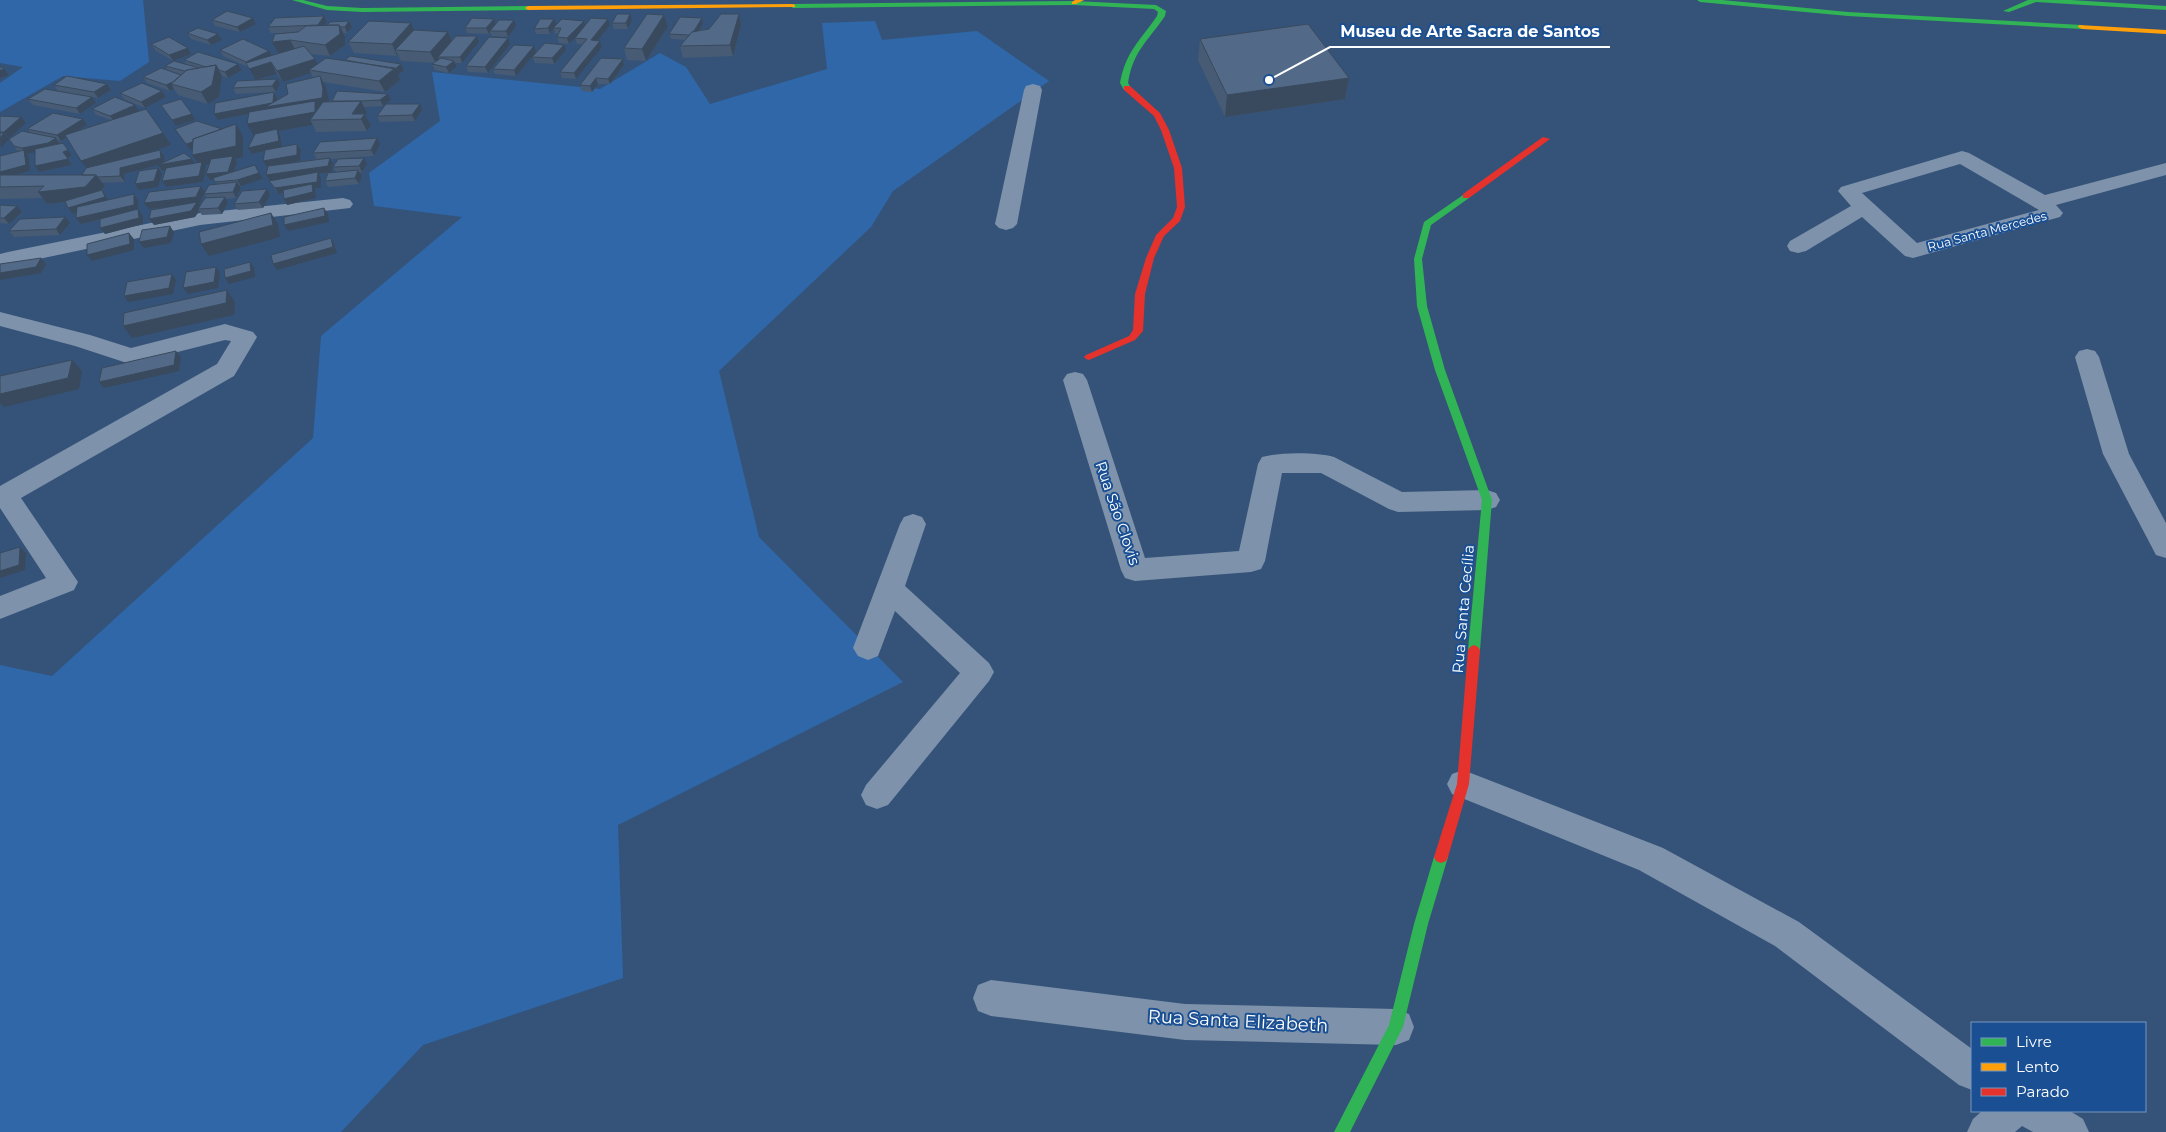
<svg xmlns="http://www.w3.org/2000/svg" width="2166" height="1132" viewBox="0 0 2166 1132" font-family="Montserrat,sans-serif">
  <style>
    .green { fill: #2f67a9 }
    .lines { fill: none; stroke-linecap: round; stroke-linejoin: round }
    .street { fill: #7e93ab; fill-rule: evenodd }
    .fast { fill: #30b455; fill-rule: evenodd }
    .slow { fill: #ff9f0a; fill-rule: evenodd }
    .jam { fill: #e5322d; fill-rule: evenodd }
    .wall { fill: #475b74; fill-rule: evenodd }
    .shaded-wall { fill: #394a5e }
    .building { fill: #526a87; stroke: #394a5e }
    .labels { text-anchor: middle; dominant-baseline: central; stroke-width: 4; stroke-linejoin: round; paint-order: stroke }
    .far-street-label { font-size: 12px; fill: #fff; stroke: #1a5093 }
    .street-label { font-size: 15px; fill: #fff; stroke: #1a5093 }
    .near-street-label { font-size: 18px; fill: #fff; stroke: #1a5093 }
    .leader { fill: none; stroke: #fff; stroke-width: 2 }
    .callout-dot { fill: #fff; stroke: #1a5093; stroke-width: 2 }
    .callout-label { font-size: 16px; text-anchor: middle; font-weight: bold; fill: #fff; stroke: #1a5093; stroke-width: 4; stroke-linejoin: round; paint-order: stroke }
  </style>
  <rect width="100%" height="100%" fill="#355378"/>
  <path class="green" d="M0,0H143L149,62L120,81L63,76L0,112V83L23,67L0,63Z
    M875,21L882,40L977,31L1049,81L893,191L871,227L719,371L759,537L903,682L618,825L623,978L423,1045L341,1132H0V665L52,676L313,438L321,336L462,217L374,206L369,173L440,121L432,72L600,89L660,53L686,67L710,104L827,69L822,23Z"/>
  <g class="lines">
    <path class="street" d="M1033,84L1040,86L1042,90L1017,224L1013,228L1006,230L999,228L995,224L1024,90L1026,86Z
      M1962,151L1969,153L2045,195L2166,163V175L2056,205L2063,213L2060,217L1913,258L1905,256L1862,217L1806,251L1798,253L1790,251L1787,246L1790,241L1851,206L1838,191L1841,187ZM1960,164L2039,210L1917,243L1862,193Z
      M343,198L350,200L353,204L350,208L200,225L15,264L0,270V254L8,252L200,213Z
      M0,312L90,335L131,348L225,324L253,332L257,337L234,376L21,498L78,582L74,590L0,619V596L46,578L0,508V486L217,364L231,341L225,340L130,364L75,346L0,326Z
      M2087,349L2095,351L2099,357L2129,454L2166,523V558L2156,555L2103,454L2075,357L2079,351Z
      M1075,372L1083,374L1087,380L1145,558L1239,551L1258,464L1262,457C1280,452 1316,452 1334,457L1402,492L1487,490L1496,493L1500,500L1496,507L1487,510L1398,512L1389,509L1321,473H1282L1265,561L1261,569L1251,572L1135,581L1125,578L1121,570L1063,380L1067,374Z
      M913,514L922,517L926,524L905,586L989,663L994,672L989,681L888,805L877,809L866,805L861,795L866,785L960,673L895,611L878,656L868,660L858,656L853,648L900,524L904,517Z
      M1463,770L1663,848L1799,922L1972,1049V1090L1959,1085L1775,946L1639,870L1452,794L1447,784L1452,774Z
      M991,980L1185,1004L1396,1009L1409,1014L1414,1027L1409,1040L1396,1045L1185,1040L991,1016L978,1011L973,998L978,985Z
      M1982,1111H2070L2083,1119L2089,1132H2033L2022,1126L2015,1132H1967L1973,1119Z"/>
    <path class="fast" d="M292,0H303L327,6L362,8L528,6L531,8L528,10L362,12L327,10Z
      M1697,0H1722L1848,12L2082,25L2086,27L2082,29L1848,16L1700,2Z
      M2028,0H2071L2166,6V10L2036,2L2009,12L2003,11Z
      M1074,1L1156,5L1166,11L1165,16C1148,41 1133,51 1128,83L1131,88L1130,90H1124L1120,83C1126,51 1140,41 1157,16L1158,12L1154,9L1074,5L793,8L790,6L793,4Z
      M1466,193L1469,194V198L1431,225L1422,259L1427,306L1445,370L1492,500L1480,650L1478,653L1474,655L1470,653L1468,650L1482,500L1435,370L1417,306L1414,259L1424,222Z
      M1441,851L1446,853L1448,857L1428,924L1403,1027L1350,1132H1334L1389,1025L1414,924L1434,857L1436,853Z"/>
    <path class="slow" d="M1075,0H1084L1076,4H1072V2Z
      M793,4L795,5V7L528,10L525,8L528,6Z
      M2079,25L2166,30V34L2082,29L2078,27Z"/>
    <path class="jam" d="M1124,86H1130L1160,113L1169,130L1182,168L1185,207L1180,221L1164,236L1154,258L1145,294L1143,331L1135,340L1089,360L1086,359L1084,357L1086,355L1129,336L1133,330L1135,294L1146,258L1156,235L1173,218L1177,207L1174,168L1161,130L1154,116L1124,90Z
      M1543,137L1550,139L1469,198H1463V194Z
      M1474,645L1478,647L1480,650L1469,784L1448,857L1446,861L1441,863L1436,861L1434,857L1457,784L1468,650L1470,647Z"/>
  </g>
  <path class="wall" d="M739,14L741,25L733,56L683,58L680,46L685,40L671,39L669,34L703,24L699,30L709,29Z
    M664,15L668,26L646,61L627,60L624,48Z
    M324,16L327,22L324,25L349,21L352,27L347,33H344L345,36V45L330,56L311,54L317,64L345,60L401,64L404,70L398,75L400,80L385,92L323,82L326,87L329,101L391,100L383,106L364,107L367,113L365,115L371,125L367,131L316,132L313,125L278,131L280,135L282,147L297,144L301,150L300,161L276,165L317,159L313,153L377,138L380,144L374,156L331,159L333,163L332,172H336L333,167L367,164L362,172L360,173L362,176L359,184L328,187L325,181L328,173L319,174L321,178V188H315L316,198L287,205L283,194H279L273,187L266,175L268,166L267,167L264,151L252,154L254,135L249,114L218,120L274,92L277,98V100L313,77L311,73L283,82L277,74L258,80L280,84L276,92L236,94L233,88L256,80L248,67L223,56L220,50L269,51L272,55L278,53L272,42L288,33H271L268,27Z
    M494,19L495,24L516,26L508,37L492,36L490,32L489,34L467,33L465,28Z
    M554,19L556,24L554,27L585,25L608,19L610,25L597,41H600L602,47L576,79L562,78L560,72L583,44H577L575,38L577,35L569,44L559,43L557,37L558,33L555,34L554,28L550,34H536L534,29Z
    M212,20L256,24L240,32L215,26Z
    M632,20L628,29H614L612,23Z
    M414,30L448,32L452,40L477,36L479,42L462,63H456L457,66L449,73L435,70L432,64L434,63L401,61L398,55L397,56L354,53L348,42Z
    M187,33L222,40L211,45L191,39Z
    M1200,39L1349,78L1345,99L1225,117L1198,60Z
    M151,44L188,48L191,54L173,61L155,50Z
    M510,44L488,73L468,72L466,66Z
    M564,45L566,50L554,64L535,63L532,57Z
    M534,46L536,52L516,76L495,74L493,69Z
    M623,59L624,65L610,84H598L592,92L582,91L580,85Z
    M184,60L242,70L228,78L222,76L219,97L208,104L178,95L174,89L170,91L147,83L143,77L168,71L165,66L186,64Z
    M107,84L111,90L98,98L58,91L54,85Z
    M162,91L166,97L145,108L124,99L120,93Z
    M28,99L96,103L80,114L33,105Z
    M135,105L139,111L171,145L140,155L160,150L164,156L165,162L192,159L194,163H197L192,155V149L190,150L175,129L243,136V157L235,159L237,162L234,172L255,165L263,179L240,186L241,188L236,198L225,199L228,203L222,214L202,215L199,211L195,217L154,225L171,207L149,209L205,192L204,194L217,184L214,180H210L206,174L209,164L205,165L206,168L203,182L166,187L162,181L165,170L162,171L158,165L124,174L125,182L102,183L105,186L102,190L106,196L108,200L134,194L138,200V210L143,216V224L105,234L100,220L81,224L77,213L73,214L66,202L47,204L43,198L0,199V156L18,152L14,146L30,132L27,129L87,125L76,132L111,120L96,115L92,109ZM67,138L87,168L82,175H14L30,171L29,156L27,154L35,152L39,172L72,165L67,158L72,156L58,140L61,141ZM204,194L207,198L200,206L199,203H200Z
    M422,110L415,121L380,122L377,116Z
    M267,189L270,195L263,208L238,210L234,204Z
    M0,205L17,206L22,212L9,224L0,223Z
    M70,223L60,235L14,237L9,231Z"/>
  <path class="shaded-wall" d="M630,14L632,20L628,29L626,23Z
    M739,14L741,25L733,56L730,45Z
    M664,15L668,26L646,61L642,49Z
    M324,16L327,22L320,31L317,26Z
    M253,18L256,24L240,32L237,27Z
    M702,18L703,24L693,40L692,35Z
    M494,19L496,25L490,31V32L489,34L486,28Z
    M554,19L556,24L550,34L548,28Z
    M608,19L610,25L593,46L591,40Z
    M514,20L516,26L508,37L506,31Z
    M349,21L352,27L347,33L345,27Z
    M584,21L586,27L569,44L567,38Z
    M411,23L416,35L395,50L398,55L397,56L392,44Z
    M339,25L345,36V45L330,56L325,45Z
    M448,32L453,43L438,57L439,59L436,63L430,52Z
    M218,34L222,40L211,45L207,40Z
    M477,36L479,42L462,63L460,57Z
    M508,38L510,44L488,73L485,67Z
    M290,40L296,51L278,53L272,42Z
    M600,41L602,47L576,79L574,73Z
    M564,45L566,50L554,64L552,58Z
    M534,46L536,52L516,76L514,70Z
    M188,48L191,54L173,61L169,55Z
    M269,51L273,57L249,68L246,62Z
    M315,59L321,70H309L311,73L283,82L277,71Z
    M623,59L624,65L610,84L608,79Z
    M454,61L457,66L449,73L446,67Z
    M271,62L277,74L256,80L249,69Z
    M238,64L242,70L228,78L225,72Z
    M401,64L404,70L398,75L400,80L385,92L379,81Z
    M216,65L222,76L219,97L208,104L201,92Z
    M4,69L9,75L0,78V71Z
    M184,76L171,84L174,89L170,91L166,85Z
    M320,76L326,87L329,100L328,109L315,112L268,110L218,120L214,114L274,92L277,98V105Z
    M596,78L598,84L592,92L590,86Z
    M1349,78L1345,99L1225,117L1227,95Z
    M277,79L280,84L276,92L272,86Z
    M107,84L111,90L98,98L94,92Z
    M162,91L166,97L145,108L141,102Z
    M388,94L391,100L383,106L380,100Z
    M92,97L96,103L80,114L76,108Z
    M361,101L367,113L365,115L371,125L367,131L361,119L352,114Z
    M420,104L422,110L415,121L412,115Z
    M135,105L139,111L114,121L110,116Z
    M315,112L319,120H310L313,125L278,131L280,135L282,147L252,154L248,148L254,136L247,124Z
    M192,114L195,120L176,126L172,120Z
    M21,117L26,123L9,138L4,132Z
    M83,119L87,125L61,141L57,135Z
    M236,124L243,136V157L235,159L237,162L232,178L210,180L206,174L232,160L205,165L206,168L203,182L166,187L162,181L200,167L192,155Z
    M227,130L231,136L190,150L186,144Z
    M4,133L9,139L1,148L0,138Z
    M163,133L171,145L90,173L81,161Z
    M56,138L60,144L52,149L27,154L29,156L30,171L0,179V172L24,151L22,148Z
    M377,138L380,144L374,156L371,150Z
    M297,144L301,150L300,161L267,167L263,161Z
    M68,150L72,156L67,158L72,165L39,172L35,166L63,152Z
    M160,150L164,156L165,164L192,159L196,165L162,171L158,165L124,174L125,182L120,176V168Z
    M330,158L333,163L332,172L319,174L321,178V188H315L316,198L287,205L284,199L313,189L279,194L266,175Z
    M364,158L367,164L362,172L359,166Z
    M255,165L263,179L241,186L237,180Z
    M158,168L162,174L158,187L139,190L135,184Z
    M358,170L362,176L359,184L355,178Z
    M96,175L105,186L93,199L47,204L38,192Z
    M237,182L241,188L236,198L233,192Z
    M201,186L205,192L200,203H199L202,208L198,209L199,211L195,217L154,225L149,219L196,204L149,209L144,203Z
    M267,189L270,195L263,208L259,202Z
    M102,190L106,196L110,203L73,214L68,208Z
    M134,194L138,200V211L81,224L76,218Z
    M225,197L228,203L222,214L218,208Z
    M17,206L22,212L9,224L4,218Z
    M324,208L328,214L329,222L288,231L284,225Z
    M138,209L143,216V224L105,234L100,228Z
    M271,213L278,224L280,237L209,256L201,244Z
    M65,217L70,223L60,235L56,229Z
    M170,226L174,232L171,243L144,248L139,242Z
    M129,233L134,239V250L92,261L87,255Z
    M331,238L334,244L337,253L277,270L273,264Z
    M41,258L46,264L41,273L0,280V273Z
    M250,262L254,268L255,277L229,284L225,278Z
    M216,267L220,273L218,288L188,294L183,288Z
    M172,274L176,280L173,294L128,302L124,296Z
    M227,290L235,302L234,315L132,338L123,326Z
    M176,351L181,357L179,371L104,388L99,382Z
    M72,360L82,371L79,389L4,407L0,403V394Z
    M20,547L26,553L25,570L0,578V571Z"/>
  <path class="building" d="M227,11L253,18L237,27L212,20Z
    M617,14H630L626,23H612Z
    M647,14L664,15L642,49L624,48Z
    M721,14H739L730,45L680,46L692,32L709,29Z
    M324,16L318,25L268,27L275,18Z
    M680,17L702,18L694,31L692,32L689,35L669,34Z
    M472,18L494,19L486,28H465Z
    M591,18L608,19L591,40L600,41L574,73L560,72L587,39L575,38Z
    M540,19H554L548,28L534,29Z
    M562,19L584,21L567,38L557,37L561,28H553Z
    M499,20H514L506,31H490Z
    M349,21L345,27H341L339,25H327L330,22Z
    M369,21L411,23L392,44L348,42Z
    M1308,24L1349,78L1227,95L1200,39Z
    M339,25L340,34L325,45L290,40L272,42L275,34L298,32L306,26Z
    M198,28L218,34L207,40L187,33Z
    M414,30L448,32L430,52L395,50Z
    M456,36H477L460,57H438Z
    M169,37L188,48L169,55L151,44Z
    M489,37L508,38L485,67L466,66Z
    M243,39L269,51L246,62L220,50Z
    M545,43L564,45L552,58L532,57Z
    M514,45L534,46L514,70L493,69Z
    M304,46L315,59L277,71L271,62L249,69L246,63Z
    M198,52L238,64L225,72L219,70L216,65L206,67L184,60Z
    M350,56L401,64L395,69L345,60Z
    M326,58L395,68L379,81L309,70Z
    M441,58L454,61L446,67L432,64Z
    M601,58L623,59L608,79L596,78L590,86L580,85Z
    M174,61L199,68L187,70L185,71L165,66Z
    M216,65L212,85L201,92L171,84L187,70Z
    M0,66L4,69L0,71Z
    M161,68L181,75L173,82L166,85L143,77Z
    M67,76L107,84L94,92L54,85Z
    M320,76L323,89L322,98L265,107L288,94L286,84Z
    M277,79L272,86L233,88L237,81Z
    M142,83L162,91L141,102L120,93Z
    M45,89L92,97L76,108L28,99Z
    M337,91L388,94L380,100L361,101H332Z
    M274,92L273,102L272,103L214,114L215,103Z
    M115,97L135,105L110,116L92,109Z
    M181,99L192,114L172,120L161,105Z
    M315,101V112L247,124L249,112Z
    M361,101L352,114H365L361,119L310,120L323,102Z
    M386,104H420L412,115L377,116Z
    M146,109L163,133L81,161L65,135Z
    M53,113L83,119L57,135L27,129Z
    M0,116L21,117L4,132H0Z
    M197,121L222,129L193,139V142L186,144L175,129Z
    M236,124V146L192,155L193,139Z
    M277,129L279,141L248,148L255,134Z
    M22,131L56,138L48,143L22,148L14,146L9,139Z
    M0,133H4L0,138Z
    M377,138L371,150L313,153L320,142Z
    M63,143L68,150L63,152L68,159L35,166V149Z
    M297,144V155L263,161L265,150Z
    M24,150L26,165L0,172V156Z
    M160,150L161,158L120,168V176L98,177L96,175H82L86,168Z
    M184,153L192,159L158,165Z
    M233,156L228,172L206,174L211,159Z
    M330,158L328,166L266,175L268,166Z
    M364,158L359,166L333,167L338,159Z
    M202,162L199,176L162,181L166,168Z
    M255,165L259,173L237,180L215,182L213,178Z
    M158,168L154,181L135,184L139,171Z
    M358,170L355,178L325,181L328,173Z
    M318,172L317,182L275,188L269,181Z
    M0,175H96L85,187L38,192L44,186L0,187Z
    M237,182L233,192L204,194L209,185Z
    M312,184L313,192L284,199L283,190Z
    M201,186L196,197L144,203L149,192Z
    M267,189L259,202L234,204L242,191Z
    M102,190L105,197L68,208L65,201Z
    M134,194V205L76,218L77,207Z
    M225,197L218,208L198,209L205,198Z
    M197,202L191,211L149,219L151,210Z
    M0,205L17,206L4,218H0Z
    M324,208L325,216L284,225V217Z
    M138,209L139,218L100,228V219Z
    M271,213L273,225L201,244L199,232Z
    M65,217L56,229L9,231L20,219Z
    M170,226L167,237L139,242L142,230Z
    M129,233L130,244L87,255V244Z
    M331,238L333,247L273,264L271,255Z
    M41,258L36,267L0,273V264Z
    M250,262L251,271L225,278L224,269Z
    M216,267L214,282L183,288L186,272Z
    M172,274L169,288L124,296L127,282Z
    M227,290L226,303L123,326L124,313Z
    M176,351L174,365L99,382L102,368Z
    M72,360L68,378L0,394V376Z
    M20,547L19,565L0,571V553Z"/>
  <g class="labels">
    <g class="far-street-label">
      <text transform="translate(1987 231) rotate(-15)">Rua Santa Mercedes</text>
    </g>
    <g class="street-label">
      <text transform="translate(1118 513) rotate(71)">Rua São Clovis</text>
      <text transform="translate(1463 609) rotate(-85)">Rua Santa Cecília</text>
    </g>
    <g class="near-street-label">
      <text transform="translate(1238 1021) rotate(3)">Rua Santa Elizabeth</text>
    </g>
  </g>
  <path class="leader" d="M1269 80L1330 47H1610"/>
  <circle class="callout-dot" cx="1269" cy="80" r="5"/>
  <g class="callout-label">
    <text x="1470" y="37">Museu de Arte Sacra de Santos</text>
  </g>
  <rect x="1971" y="1022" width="175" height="90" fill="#1a5093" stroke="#7696be"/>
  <rect x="1981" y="1038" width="25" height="8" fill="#30b455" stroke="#7696be"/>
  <text x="2016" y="1047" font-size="15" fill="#ffffff">Livre</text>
  <rect x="1981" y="1063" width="25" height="8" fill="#ff9f0a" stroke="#7696be"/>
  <text x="2016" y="1072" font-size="15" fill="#ffffff">Lento</text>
  <rect x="1981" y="1088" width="25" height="8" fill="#e5322d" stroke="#7696be"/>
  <text x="2016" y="1097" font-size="15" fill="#ffffff">Parado</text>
</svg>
